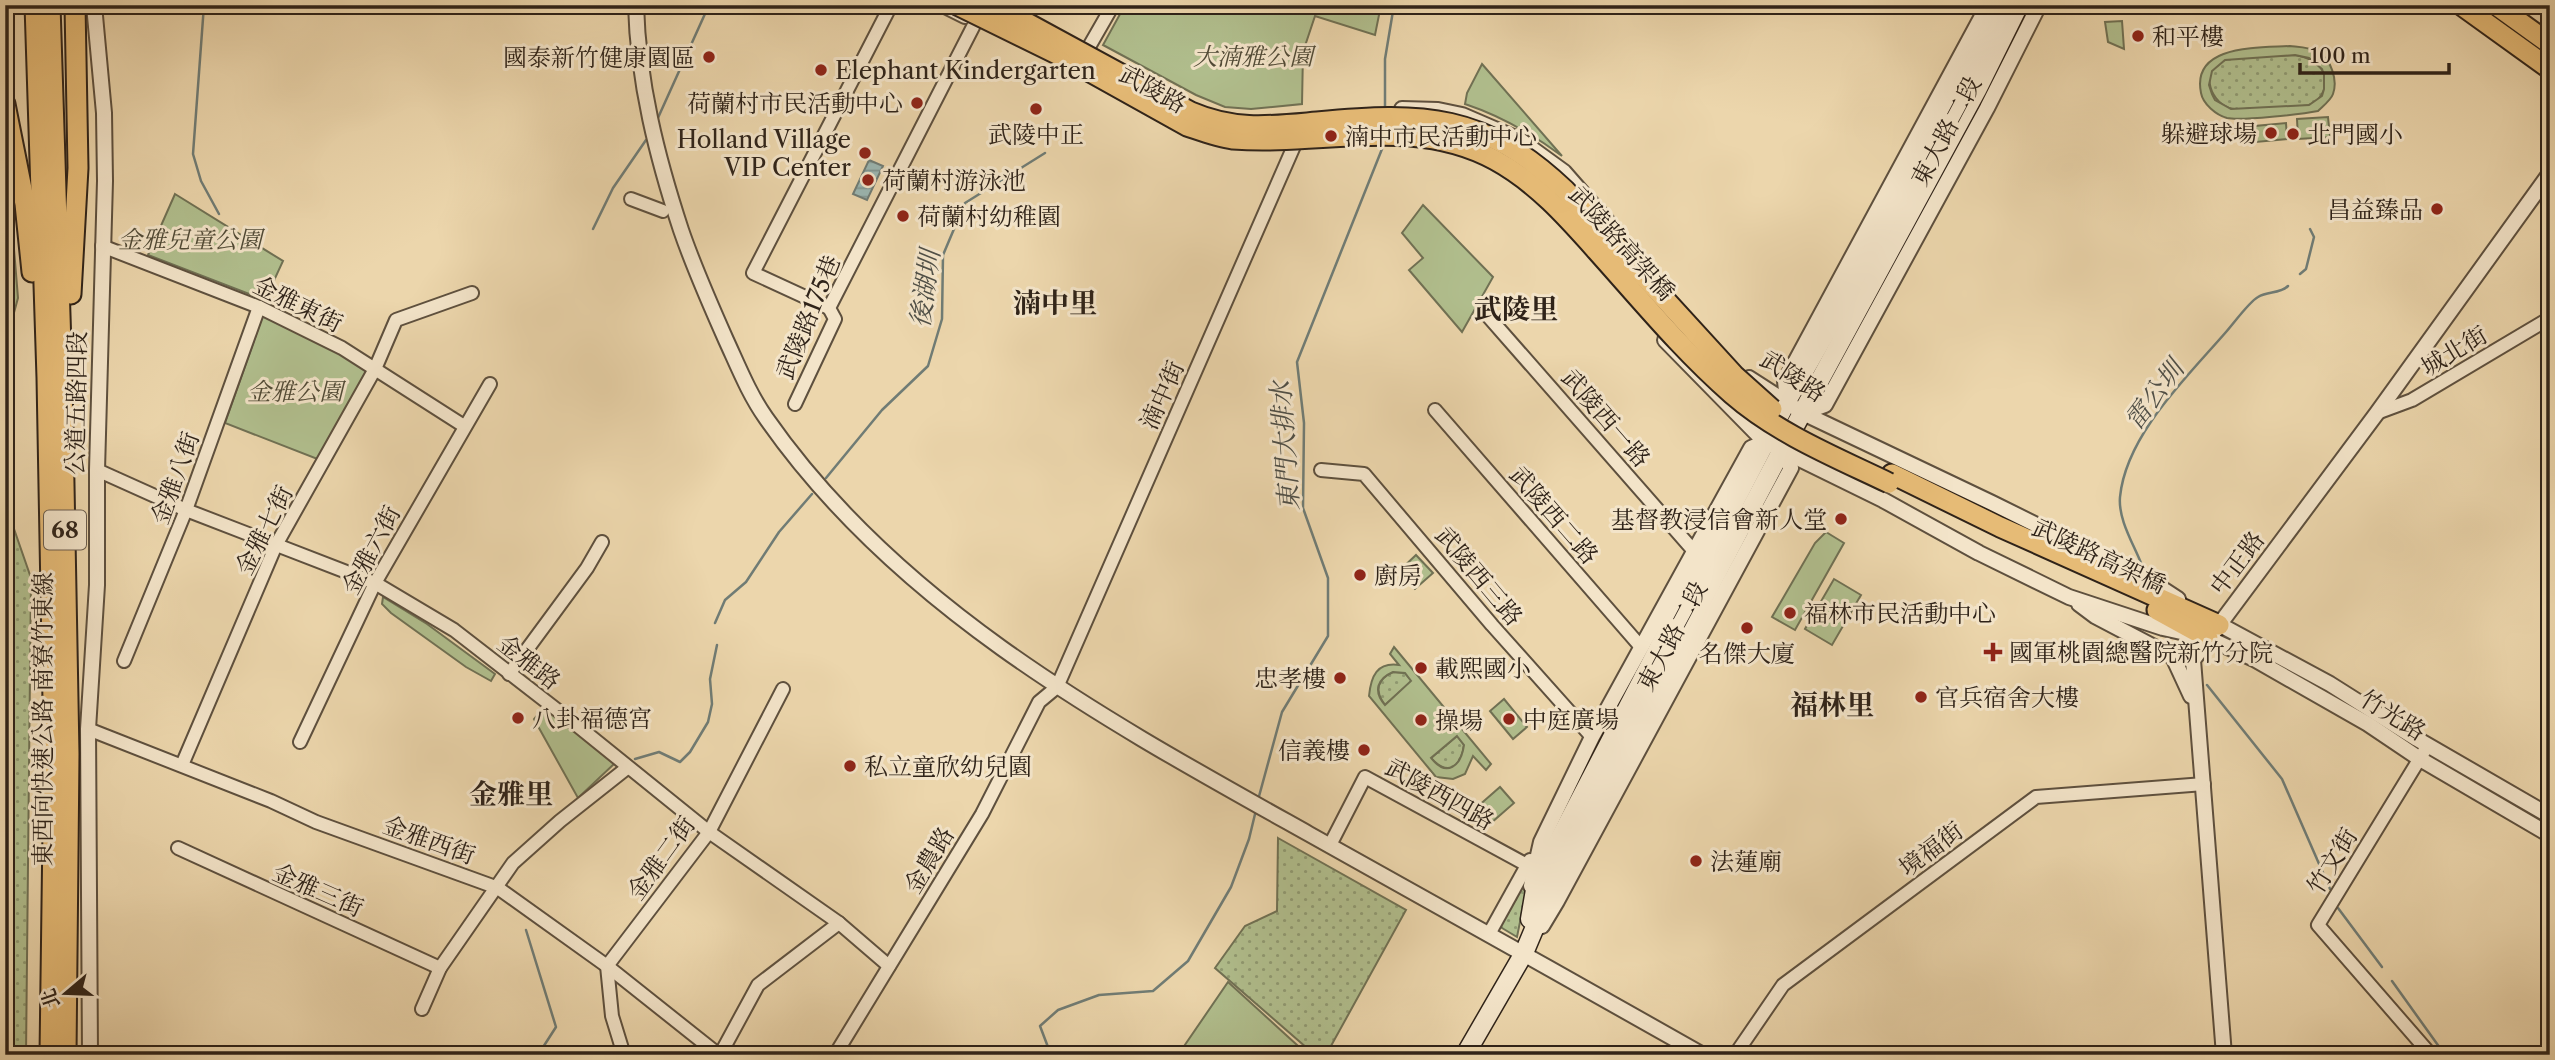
<svg xmlns="http://www.w3.org/2000/svg" width="2555" height="1060" viewBox="0 0 2555 1060" font-family="'Libre Caslon Text','Noto Serif TC',serif">
  <style>
    .grass { fill: url(#grass-dots); stroke: #707154; stroke-width: 2 }
    .park { fill: #b1bf8e; stroke: #707154; stroke-width: 2; fill-rule: evenodd }
    .water { fill: url(#water-rules); stroke: #707c75; stroke-width: 2 }
    .lines { fill: none; stroke-linecap: round; stroke-linejoin: round }
    .stream { stroke: #707c75; stroke-width: 2.5 }
    .minor-casing { stroke: #5e503e; stroke-width: 16 }
    .tertiary-casing { stroke: #5e503e; stroke-width: 18 }
    .secondary-casing { stroke: #2f2319; stroke-width: 21 }
    .primary-casing { stroke: #2f2319; stroke-width: 23 }
    .trunk-casing { stroke: #2f2319; stroke-width: 23 }
    .minor { stroke: #f3e4c9; stroke-width: 12 }
    .tertiary { stroke: #f3e4c9; stroke-width: 14 }
    .secondary { stroke: #f3e4c9; stroke-width: 18 }
    .primary { stroke: #e6bb76; stroke-width: 19 }
    .trunk { stroke: #e6bb76; stroke-width: 19 }
    .trunk-bridge-casing { stroke: #2f2319; stroke-width: 23; stroke-linecap: butt }
    .trunk-bridge { stroke: #e6bb76; stroke-width: 19 }
    .poi-dot { fill: #8f2418; stroke: #f3e4c9; stroke-width: 2.5 }
    .labels { text-anchor: middle; dominant-baseline: central; stroke-width: 6; stroke-linejoin: round; paint-order: stroke }
    .shield { fill: #f3e4c9; stroke: #6a5d4e; stroke-width: 2 }
    .shield-label { font-size: 23px; font-weight: bold; fill: #2f2319 }
    .poi-label { font-size: 24px; fill: #2f2319; stroke: #f3e4c9; text-anchor: start }
    .park-label { font-size: 24px; font-style: italic; fill: #504a36; stroke: #f3e4c9 }
    .street-label { font-size: 24px; fill: #2f2319; stroke: #f3e4c9 }
    .water-label { font-size: 26px; font-style: italic; fill: #4f4f47; stroke: #f3e4c9 }
    .quarter-label { font-size: 28px; font-weight: bold; fill: #2f2319; stroke: #f3e4c9 }
  </style>
  <defs>
    <pattern id="grass-dots" width="8" height="8" patternUnits="userSpaceOnUse" patternTransform="scale(1.75)"><rect width="8" height="8" fill="#b1bf8e"/><path d="M2 2h.1M6 6h.1" fill="none" stroke="#909b73" stroke-width="1.8" stroke-linecap="round"/></pattern>
    <pattern id="water-rules" width="6" height="5" patternUnits="userSpaceOnUse" patternTransform="scale(1.75)"><rect width="6" height="5" fill="#9bb7b3"/><path d="M0 2.5h6" fill="none" stroke="#7f9491"/></pattern>
  </defs>
  <rect width="100%" height="100%" fill="#ecd6ac"/>
  <filter id="stains"><feTurbulence type="fractalNoise" baseFrequency=".00286" numOctaves="4"/><feColorMatrix values="0 0 0 0 .2 0 0 0 0 .09 0 0 0 0 .02 0 0 0 .5 -.17"/></filter>
  <radialGradient id="worn" r=".72"><stop offset=".6" stop-color="#630" stop-opacity="0"/><stop offset="1" stop-color="#630" stop-opacity=".3"/></radialGradient>
  <g class="grass">
    <path d="M2295,55C2305,57 2316,60 2322,70C2331,82 2322,101 2309,105C2293,109 2272,107 2255,108C2247,108 2236,111 2229,108C2208,100 2200,67 2225,60C2240,55 2278,56 2295,55Z"/>
    <path d="M5,503L31,578L26,1055H5Z"/>
    <path d="M1393,672L1405,673L1412,681L1385,705C1374,691 1377,679 1393,672Z"/>
    <path d="M1457,736L1464,745C1461,767 1448,777 1431,758Z"/>
    <path d="M1278,838L1406,910L1326,1055H1315L1215,968L1245,926L1277,911Z"/>
    <path d="M1531,867L1517,937L1497,925Z"/>
  </g>
  <g class="park">
    <path d="M1125,5H1381L1375,35L1315,16L1303,52L1302,104L1251,109L1225,107L1196,95L1103,45Z"/>
    <path d="M2122,21L2124,49L2108,42L2105,22Z"/>
    <path d="M2290,46C2299,47 2310,47 2318,52C2331,59 2338,80 2333,94C2331,100 2323,106 2318,111C2303,114 2241,121 2227,118C2216,115 2203,104 2201,93C2191,44 2259,48 2290,46ZM2295,55L2309,58L2322,69L2324,75V89L2322,96L2309,105L2231,109L2215,100L2212,94L2209,85L2212,71L2225,60Z"/>
    <path d="M1482,64L1562,156C1531,133 1501,116 1465,104L1467,93Z"/>
    <path d="M2328,117L2330,137L2298,139L2297,119Z"/>
    <path d="M2286,123L2287,139L2256,142L2255,126Z"/>
    <path d="M5,139L18,298L5,346Z"/>
    <path d="M175,194L283,261L265,300L148,255Z"/>
    <path d="M1423,205L1493,277L1462,332L1409,270L1423,258L1402,233Z"/>
    <path d="M263,315L339,352L368,371L320,460L225,423Z"/>
    <path d="M1826,532L1844,543L1795,630L1772,617L1815,543Z"/>
    <path d="M1416,555L1433,573L1415,589L1398,572Z"/>
    <path d="M1834,579L1861,595L1832,645L1805,629Z"/>
    <path d="M383,597L427,624L495,674L491,681L466,667L391,613L382,604Z"/>
    <path d="M1394,647L1491,764L1486,770L1473,756L1465,774L1453,779L1436,777L1369,696C1371,676 1377,662 1399,665L1390,654ZM1393,672L1405,673L1411,681L1385,705C1373,691 1377,679 1393,672ZM1457,736L1464,745C1461,766 1447,778 1431,758Z"/>
    <path d="M1504,699L1527,727L1513,739L1490,711Z"/>
    <path d="M545,706L615,763L578,798L534,719Z"/>
    <path d="M1500,787L1514,803L1483,830L1469,814Z"/>
    <path d="M1228,982L1308,1055H1178Z"/>
  </g>
  <path class="water" d="M869,160L883,166L867,200L853,194Z"/>
  <g class="lines">
    <g class="stream">
      <path d="M204,5L193,154L201,181L219,214"/>
      <path d="M1385,110V59L1394,5"/>
      <path d="M657,120L709,5"/>
      <path d="M593,229L613,188L646,140"/>
      <path d="M2300,274L2306,269L2314,237L2310,229"/>
      <path d="M826,478L882,410L928,366L942,319L943,255L965,203L1045,153"/>
      <path d="M2141,563C2133,543 2118,519 2120,497C2126,435 2187,377 2226,332C2234,323 2249,302 2258,297C2268,291 2280,294 2288,286"/>
      <path d="M715,623L725,600L746,582L779,532L812,494"/>
      <path d="M2207,685L2282,779L2330,889"/>
      <path d="M635,759L659,752L680,762L690,752L708,722L712,704L710,679L717,645"/>
      <path d="M1258,800L1282,712L1328,636V578L1303,508L1304,423L1297,362L1384,144"/>
      <path d="M2338,908L2382,967"/>
      <path d="M526,930L556,1027L538,1055"/>
      <path d="M2392,981L2445,1055"/>
      <path d="M1051,1055L1040,1026L1058,1010L1099,995L1153,991L1188,961L1231,887L1249,839L1256,810"/>
      <path d="M1143,1055L1144,1053"/>
    </g>
    <g class="minor-casing">
      <g id="minor">
        <path d="M1082,59L1113,5"/>
        <path d="M631,199L663,211"/>
        <path d="M102,246L259,307L342,348L464,426"/>
        <path d="M829,308L753,273L891,5"/>
        <path d="M1487,315L1693,550"/>
        <path d="M795,404L835,319L829,308L976,21"/>
        <path d="M1435,410L1641,647"/>
        <path d="M2377,413L2412,400L2550,318"/>
        <path d="M97,470L186,510L375,583L454,630L579,727L709,832L839,923L889,966"/>
        <path d="M1321,470L1364,474L1492,625L1592,737"/>
        <path d="M124,661L186,510L259,307"/>
        <path d="M509,674L587,568L602,542"/>
        <path d="M88,729L271,801L316,822L498,888L607,966L719,1055"/>
        <path d="M300,742L375,583L490,384"/>
        <path d="M2428,745L2318,925L2431,1055"/>
        <path d="M182,765L276,545L375,369L396,320L472,293"/>
        <path d="M1330,845L1365,777L1527,865"/>
        <path d="M178,848L440,968"/>
        <path d="M1489,934L1530,860"/>
        <path d="M422,1009L440,968L513,863L560,821L627,768"/>
        <path d="M624,1055L612,1016L607,966L709,832L783,689"/>
        <path d="M720,1055L758,985L839,923"/>
        <path d="M835,1055L982,814L1039,702L1057,687L1294,146L1296,135"/>
        <path d="M1735,1055L1783,985L2036,797L2204,784"/>
      </g>
    </g>
    <g class="tertiary-casing">
      <g id="tertiary">
        <path d="M636,5C638,82 657,157 681,230C694,268 710,304 726,340C738,366 749,394 766,418C899,609 1109,722 1309,834C1440,907 1572,981 1703,1055"/>
        <path d="M943,5L965,16"/>
        <path d="M1402,109L1438,110L1462,115L1520,140L1564,172L1620,236"/>
        <path d="M1665,340L1765,442L1883,500L1979,553L2069,597L2163,628L2208,638L2254,659L2368,724L2420,759L2550,835"/>
        <path d="M1749,378L1803,413L1992,503L2152,582L2178,599"/>
        <path d="M1787,401L1785,381L1988,5"/>
        <path d="M1803,413L1825,405L1987,108L2039,5"/>
        <path d="M2079,604L2095,616L2173,657L2191,696"/>
        <path d="M2213,621L2330,684L2417,739L2550,816"/>
        <path d="M1531,886L1541,842L1592,737L1751,448L1765,442"/>
        <path d="M1542,926L1557,901L1791,468L1781,451"/>
        <path d="M90,1055L88,729L97,585V470L105,181L104,113L94,5"/>
        <path d="M2224,1055L2193,660L2377,413L2550,173"/>
      </g>
    </g>
    <g class="secondary-casing">
      <g id="secondary">
        <path d="M1530,919L1536,884L1787,401L1860,273L2005,5"/>
        <path d="M1465,1055L1524,953L1556,877L1776,461L1977,90L2019,5"/>
      </g>
    </g>
    <g class="primary-casing">
      <g id="primary">
        <path d="M2461,5L2550,69"/>
        <path d="M2496,5L2550,44"/>
      </g>
    </g>
    <g class="trunk-casing">
      <g id="trunk">
        <path d="M35,5L47,378L54,755L50,1055"/>
        <path d="M50,5L62,377L69,754L66,1055"/>
        <path d="M5,104L25,204L32,272"/>
        <path d="M71,294L78,168L75,5"/>
        <path d="M1892,474L2000,527L2219,625"/>
        <path d="M2157,610L2208,638"/>
      </g>
    </g>
    <use href="#minor" class="minor"/>
    <use href="#tertiary" class="tertiary"/>
    <use href="#secondary" class="secondary"/>
    <use href="#primary" class="primary"/>
    <use href="#trunk" class="trunk"/>
    <g class="trunk-bridge-casing">
      <g id="trunk-bridge">
        <path d="M957,5L1065,58L1187,126C1202,131 1218,137 1233,139C1322,146 1412,115 1495,160C1539,184 1571,222 1604,259C1645,305 1685,353 1732,394C1778,434 1835,457 1889,483"/>
        <path d="M994,5L1191,112C1235,131 1271,126 1317,122C1423,112 1484,113 1565,190L1734,375L1772,409"/>
      </g>
    </g>
    <use href="#trunk-bridge" class="trunk-bridge"/>
  </g>
  <g class="poi-dot">
    <circle cx="2138" cy="36" r="7"/>
    <circle cx="709" cy="57" r="7"/>
    <circle cx="821" cy="70" r="7"/>
    <circle cx="917" cy="103" r="7"/>
    <circle cx="1036" cy="109" r="7"/>
    <circle cx="2271" cy="133" r="7"/>
    <circle cx="2293" cy="134" r="7"/>
    <circle cx="1331" cy="136" r="7"/>
    <circle cx="865" cy="153" r="7"/>
    <circle cx="868" cy="180" r="7"/>
    <circle cx="2437" cy="209" r="7"/>
    <circle cx="903" cy="216" r="7"/>
    <circle cx="1841" cy="519" r="7"/>
    <circle cx="1360" cy="575" r="7"/>
    <circle cx="1790" cy="613" r="7"/>
    <circle cx="1747" cy="628" r="7"/>
    <path d="M1989.5 641.5h7v7h7v7h-7v7h-7v-7h-7v-7h7z"/>
    <circle cx="1421" cy="668" r="7"/>
    <circle cx="1340" cy="678" r="7"/>
    <circle cx="1921" cy="697" r="7"/>
    <circle cx="518" cy="718" r="7"/>
    <circle cx="1509" cy="719" r="7"/>
    <circle cx="1421" cy="720" r="7"/>
    <circle cx="1364" cy="750" r="7"/>
    <circle cx="850" cy="766" r="7"/>
    <circle cx="1696" cy="861" r="7"/>
  </g>
  <g class="labels">
    <rect class="shield" x="44" y="510.5" width="42" height="39" rx="5"/>
    <g class="shield-label">
      <text x="65" y="530">68</text>
    </g>
    <g class="poi-label">
      <text x="2152" y="36">和平樓</text>
      <text x="695" y="57" text-anchor="end">國泰新竹健康園區</text>
      <text x="835" y="70">Elephant Kindergarten</text>
      <text x="903" y="103" text-anchor="end">荷蘭村市民活動中心</text>
      <text x="2257" y="133" text-anchor="end">躲避球場</text>
      <text x="1036" y="134" text-anchor="middle">武陵中正</text>
      <text x="2307" y="134">北門國小</text>
      <text x="1345" y="136">湳中市民活動中心</text>
      <text x="851" y="139" text-anchor="end">Holland Village<tspan x="851" dy="28">VIP Center</tspan></text>
      <text x="882" y="180">荷蘭村游泳池</text>
      <text x="2423" y="209" text-anchor="end">昌益臻品</text>
      <text x="917" y="216">荷蘭村幼稚園</text>
      <text x="1827" y="519" text-anchor="end">基督教浸信會新人堂</text>
      <text x="1374" y="575">廚房</text>
      <text x="1804" y="613">福林市民活動中心</text>
      <text x="2009" y="652">國軍桃園總醫院新竹分院</text>
      <text x="1747" y="653" text-anchor="middle">名傑大廈</text>
      <text x="1435" y="668">載熙國小</text>
      <text x="1326" y="678" text-anchor="end">忠孝樓</text>
      <text x="1935" y="697">官兵宿舍大樓</text>
      <text x="532" y="718">八卦福德宮</text>
      <text x="1523" y="719">中庭廣場</text>
      <text x="1435" y="720">操場</text>
      <text x="1350" y="750" text-anchor="end">信義樓</text>
      <text x="864" y="766">私立童欣幼兒園</text>
      <text x="1710" y="861">法蓮廟</text>
    </g>
    <g class="park-label">
      <text x="1253" y="56">大湳雅公園</text>
      <text x="190" y="239">金雅兒童公園</text>
      <text x="295" y="391">金雅公園</text>
    </g>
    <g class="street-label">
      <text transform="translate(1153 89) rotate(29)">武陵路</text>
      <text transform="translate(1946 131) rotate(-62)">東大路二段</text>
      <text transform="translate(1622 243) rotate(48)">武陵路高架橋</text>
      <text transform="translate(298 304) rotate(26)">金雅東街</text>
      <text transform="translate(808 317) rotate(-68)">武陵路175巷</text>
      <text transform="translate(2454 351) rotate(-31)">城北街</text>
      <text transform="translate(1793 376) rotate(33)">武陵路</text>
      <text transform="translate(1162 395) rotate(-66)">湳中街</text>
      <text transform="translate(76 403) rotate(-89)">公道五路四段</text>
      <text transform="translate(1606 418) rotate(49)">武陵西一路</text>
      <text transform="translate(175 478) rotate(-70)">金雅八街</text>
      <text transform="translate(1554 515) rotate(49)">武陵西二路</text>
      <text transform="translate(264 530) rotate(-63)">金雅七街</text>
      <text transform="translate(371 550) rotate(-62)">金雅六街</text>
      <text transform="translate(2099 556) rotate(25)">武陵路高架橋</text>
      <text transform="translate(2237 563) rotate(-53)">中正路</text>
      <text transform="translate(1479 576) rotate(50)">武陵西三路</text>
      <text transform="translate(1672 636) rotate(-62)">東大路二段</text>
      <text transform="translate(529 662) rotate(38)">金雅路</text>
      <text transform="translate(2393 715) rotate(32)">竹光路</text>
      <text transform="translate(42 719) rotate(-90)">東西向快速公路 南寮竹東線</text>
      <text transform="translate(1440 794) rotate(29)">武陵西四路</text>
      <text transform="translate(429 840) rotate(20)">金雅西街</text>
      <text transform="translate(1931 849) rotate(-37)">境福街</text>
      <text transform="translate(661 858) rotate(-54)">金雅二街</text>
      <text transform="translate(929 860) rotate(-59)">金農路</text>
      <text transform="translate(2332 861) rotate(-58)">竹文街</text>
      <text transform="translate(318 890) rotate(24)">金雅三街</text>
    </g>
    <g class="water-label">
      <text transform="translate(925 289) rotate(-82)">後湖圳</text>
      <text transform="translate(2154 395) rotate(-53)">雷公圳</text>
      <text transform="translate(1285 446) rotate(-94)">東門大排水</text>
    </g>
    <g class="quarter-label">
      <text x="1055" y="303">湳中里</text>
      <text x="1516" y="309">武陵里</text>
      <text x="1832" y="705">福林里</text>
      <text x="511" y="794">金雅里</text>
    </g>
  </g>
  <rect width="2555" height="1060" fill="none" stroke="#ecd6ac" stroke-width="28"/>
  <rect x="7" y="7" width="2541" height="1046" fill="none" stroke="#2f2319" stroke-width="3.5"/>
  <rect x="14" y="14" width="2527" height="1032" fill="none" stroke="#2f2319" stroke-width="2"/>
  <g transform="translate(66 993) rotate(251)" stroke="#f3e4c9" stroke-width="5" paint-order="stroke">
  <path d="M0-5L12 26L0 18L-12 26Z" fill="#2f2319"/>
  <text y="-10" font-size="19" font-weight="bold" text-anchor="middle" fill="#2f2319">北</text>
  </g>
  <path d="M2300 63v10h149v-10" fill="none" stroke="#2f2319" stroke-width="3.5"/>
  <text x="2310" y="63" font-size="21" fill="#2f2319" stroke="#f3e4c9" stroke-width="5" paint-order="stroke">100 m</text>
  <rect width="100%" height="100%" filter="url(#stains)"/>
  <rect width="100%" height="100%" fill="url(#worn)"/>
</svg>
